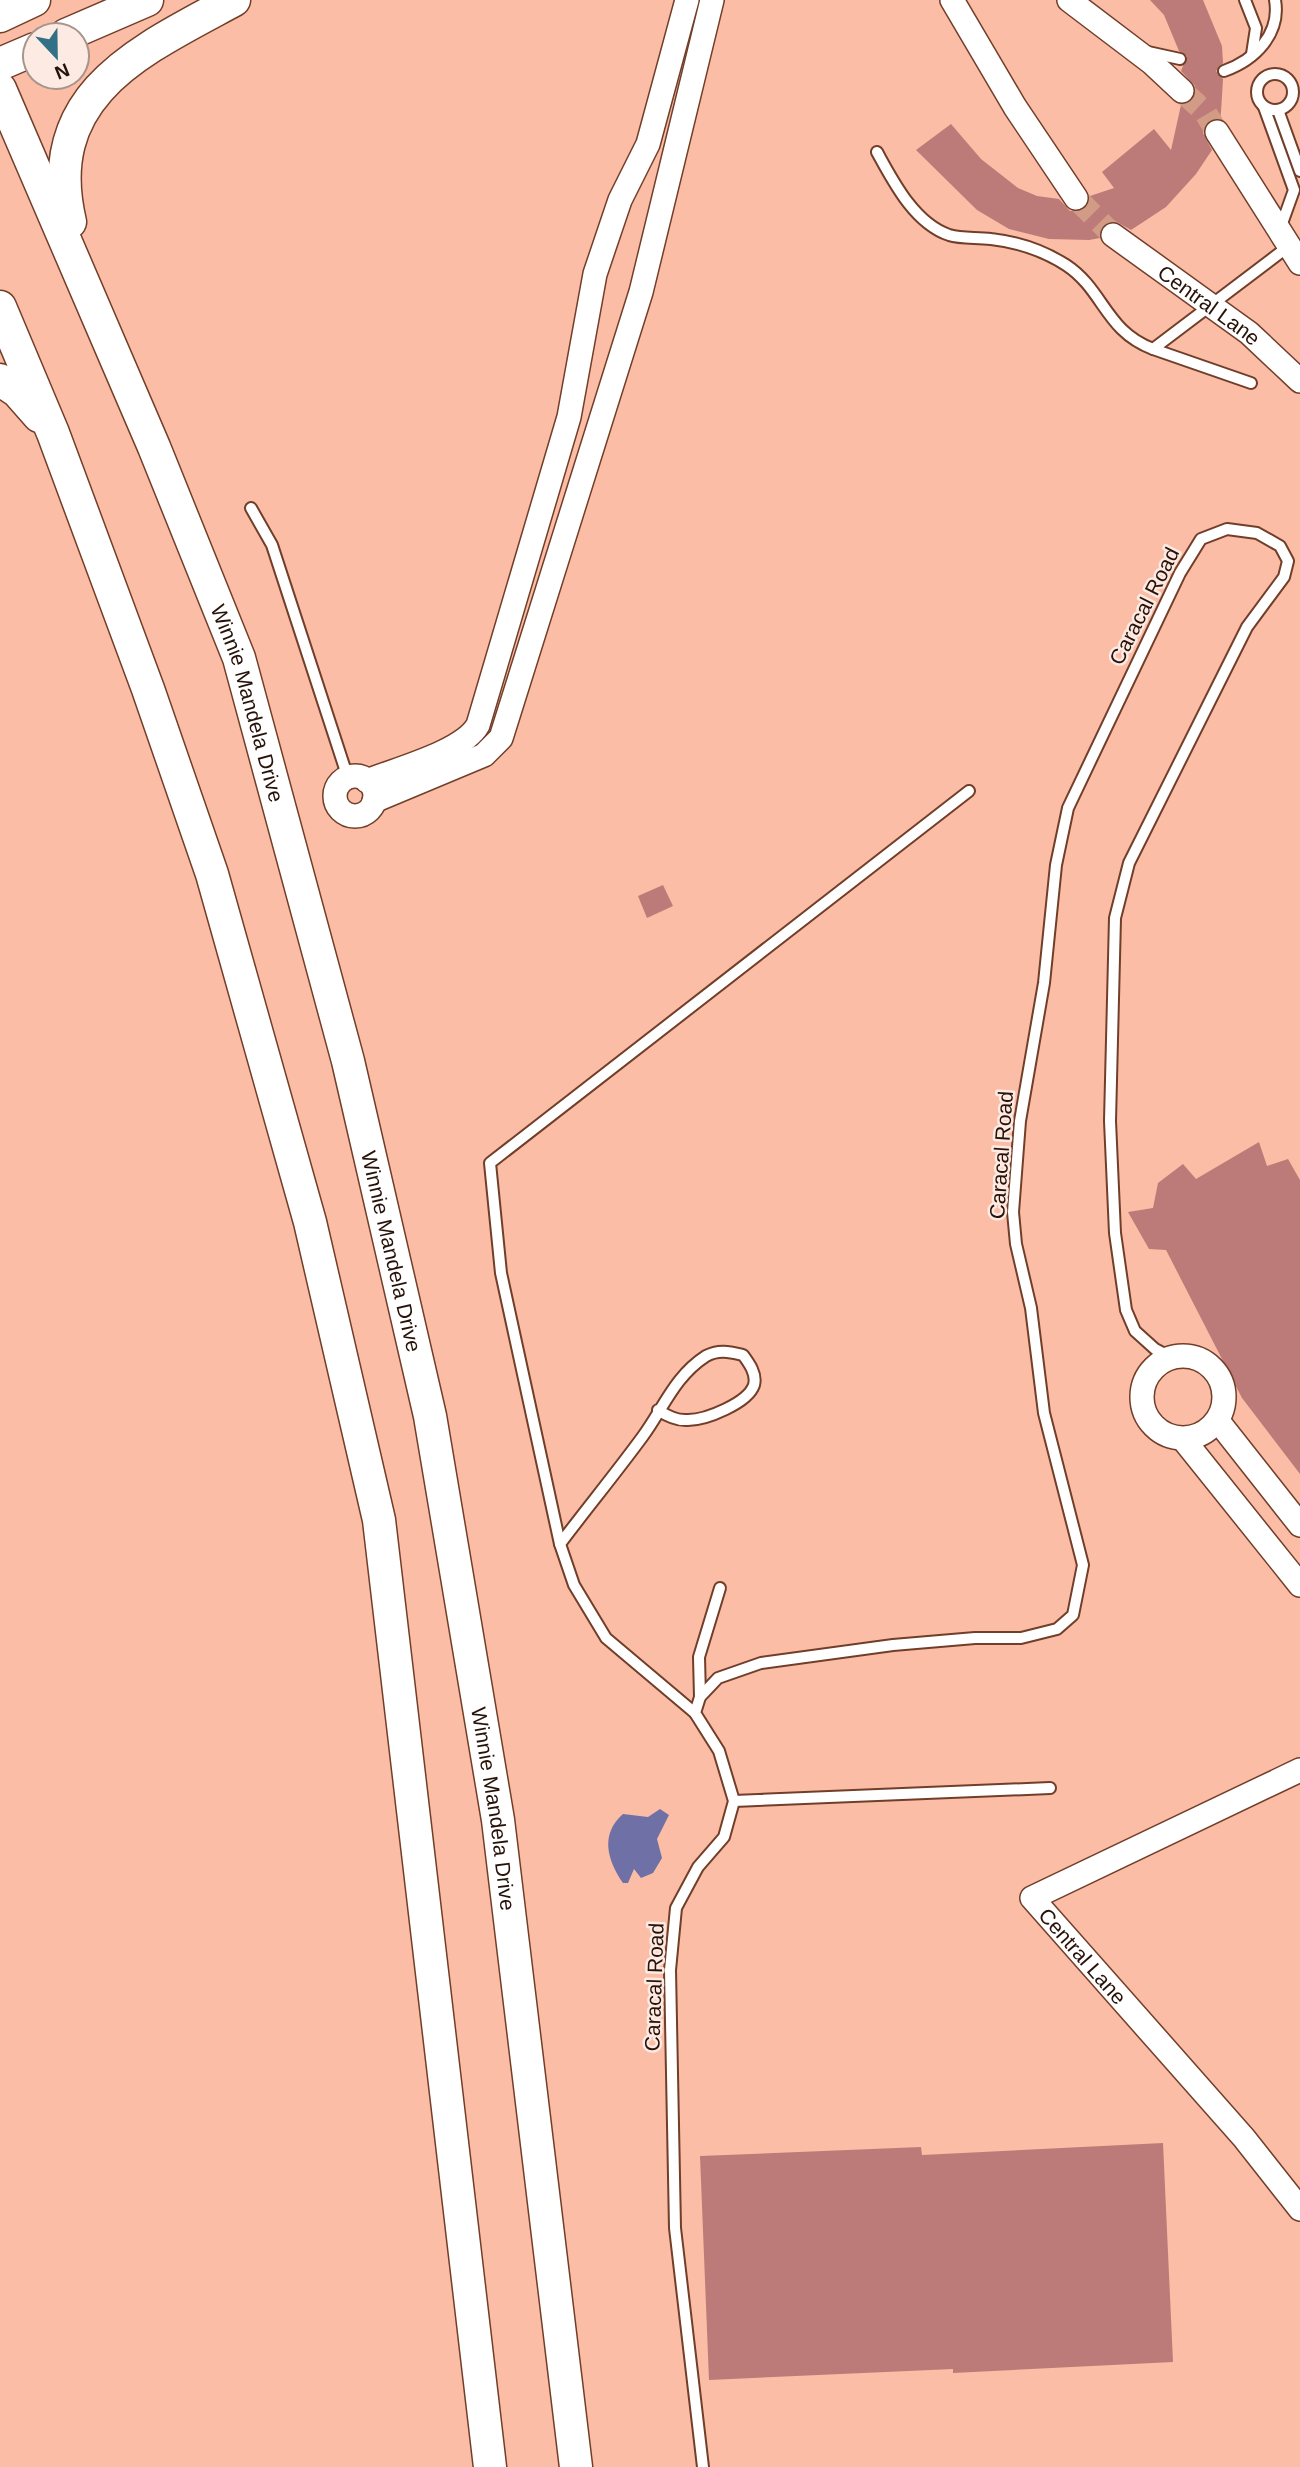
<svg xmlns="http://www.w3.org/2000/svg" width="1300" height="2467" viewBox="0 0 1300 2467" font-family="Helvetica,sans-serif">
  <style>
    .water { fill: #6f70a5 }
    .building { fill: #bc7b78 }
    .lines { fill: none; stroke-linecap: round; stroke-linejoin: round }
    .street-tunnel { stroke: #d19b86; stroke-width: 23; stroke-dasharray: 23 11; stroke-linecap: butt }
    .lane-casing { stroke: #713e29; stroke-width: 14 }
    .street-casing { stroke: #713e29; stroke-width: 26 }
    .secondary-casing { stroke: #713e29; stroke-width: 35 }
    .lane { stroke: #fff; stroke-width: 10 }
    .street { stroke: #fff; stroke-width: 23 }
    .secondary { stroke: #fff; stroke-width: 32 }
    .labels { text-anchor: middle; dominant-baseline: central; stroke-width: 5; stroke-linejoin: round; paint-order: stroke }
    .street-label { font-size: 21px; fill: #271209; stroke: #fdeae2 }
  </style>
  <rect width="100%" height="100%" fill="#fbbda5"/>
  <path class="water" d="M660,1809L669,1815L657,1839L662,1858L653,1873L641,1878L634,1869L628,1883H623C607,1860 600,1834 623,1814L648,1817Z"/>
  <g class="building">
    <path d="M1150,0H1203L1222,46L1223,63L1216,71L1223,79L1221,112L1220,119L1210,120L1204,126L1203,133L1212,150L1196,174L1166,207L1131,230L1115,221L1108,222L1101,227L1100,238L1089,240L1049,239L1009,229L977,210L916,150L951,124L981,159L1018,188L1037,196L1059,199L1070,211L1083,210L1090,196L1114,188L1102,172L1154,129L1171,150L1181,105L1192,101L1195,95V86L1181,71L1187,56L1179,51L1164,15Z"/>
    <path d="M663,885L673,906L647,918L638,896Z"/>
    <path d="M1259,1142L1267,1166L1288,1159L1300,1180V1474L1242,1398L1166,1250L1149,1249L1128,1212L1153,1208L1158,1183L1183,1164L1196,1179Z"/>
    <path d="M1163,2143L1173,2362L953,2373V2369L709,2380L700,2156L921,2147L922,2155Z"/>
  </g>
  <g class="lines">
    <g class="street-tunnel">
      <path d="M1182,91L1205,112L1217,132"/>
      <path d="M1076,198L1113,235"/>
    </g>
    <g class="lane-casing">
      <g id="lane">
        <path d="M1245,0L1256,28L1252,54"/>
        <path d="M1148,52L1180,59"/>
        <path d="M1224,71C1255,60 1281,34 1275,0"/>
        <circle cx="1275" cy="92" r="18"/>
        <path d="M1264,107L1294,190L1280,229"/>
        <path d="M1278,110L1300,171"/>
        <path d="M877,152C893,181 914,223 949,235C962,239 977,237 991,239C1018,242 1044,251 1066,265C1104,290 1105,331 1153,349L1289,246"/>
        <path d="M1153,349L1251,383"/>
        <path d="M251,508L272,545L348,778"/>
        <path d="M658,1410C667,1416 677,1421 688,1420C706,1420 748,1403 754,1385C757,1374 749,1363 743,1355C730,1352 719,1349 706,1356C675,1376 664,1407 643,1436C616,1473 587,1508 560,1544L574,1585L606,1638L695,1713"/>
        <path d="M560,1544L501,1273L490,1163L969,791"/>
        <path d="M700,1697L699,1657L720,1588"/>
        <path d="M734,1801L1050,1788"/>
        <path d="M703,2467L675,2228L670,1970L676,1908L698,1867L724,1837L734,1801L719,1751L695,1713L700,1697L718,1678L761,1663L893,1645L975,1638H1021L1057,1629L1073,1615L1083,1565L1044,1413L1031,1308L1016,1244L1013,1212L1020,1121L1044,983L1056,865L1068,808L1180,573L1201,539L1227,529L1257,533L1280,546L1288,561L1284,577L1247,627L1129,863L1115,918L1110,1121L1115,1233L1126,1310L1135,1331L1155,1349L1172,1358"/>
      </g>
    </g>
    <g class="street-casing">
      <g id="street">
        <path d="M952,0L1015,107L1076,198"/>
        <path d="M1069,0L1152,63L1182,91"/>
        <path d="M1217,132L1300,263"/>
        <path id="s1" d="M1113,235L1249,333L1300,381"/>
        <circle cx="355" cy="796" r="20"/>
        <path d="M367,781C396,769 463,752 478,725L569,417L595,274L620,200L648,144L687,0"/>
        <path d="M374,801L484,755L501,738L641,292L712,0"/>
        <circle cx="1183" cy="1397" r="41"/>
        <path d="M1218,1421L1300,1525"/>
        <path d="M1183,1439L1300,1585"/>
        <path id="s2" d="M1300,1770L1032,1898L1244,2138L1300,2209"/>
      </g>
    </g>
    <g class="secondary-casing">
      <g id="secondary">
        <path d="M0,16L34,0"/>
        <path d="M66,35L147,0"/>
        <path d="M0,64L35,49"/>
        <path id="s3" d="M0,89L154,447L239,658L348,1061L430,1416L498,1820L576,2467"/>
        <path d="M70,222C40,94 140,51 234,0"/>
        <path d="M0,307L53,433L148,689L212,874L310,1222L379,1520L490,2467"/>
        <path d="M0,380L17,391L39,416"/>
      </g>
    </g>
    <use href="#lane" class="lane"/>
    <use href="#street" class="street"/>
    <use href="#secondary" class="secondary"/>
  </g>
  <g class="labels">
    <g class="street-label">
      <text stroke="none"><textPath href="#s1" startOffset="119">Central Lane</textPath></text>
      <text transform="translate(1144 606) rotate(-63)">Caracal Road</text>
      <text stroke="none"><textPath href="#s3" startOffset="663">Winnie Mandela Drive</textPath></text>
      <text transform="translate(1001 1155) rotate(-86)">Caracal Road</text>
      <text stroke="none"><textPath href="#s3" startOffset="1230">Winnie Mandela Drive</textPath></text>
      <text stroke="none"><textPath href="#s3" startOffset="1797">Winnie Mandela Drive</textPath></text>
      <text stroke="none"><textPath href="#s2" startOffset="374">Central Lane</textPath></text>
      <text transform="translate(654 1987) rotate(-88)">Caracal Road</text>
    </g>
  </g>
  <g transform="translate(56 56) rotate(158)"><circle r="33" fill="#fdeae2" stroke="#a7948b" stroke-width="2"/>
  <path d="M0-5L12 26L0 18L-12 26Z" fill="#317085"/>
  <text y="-10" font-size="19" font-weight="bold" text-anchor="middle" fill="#271209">N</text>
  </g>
</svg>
